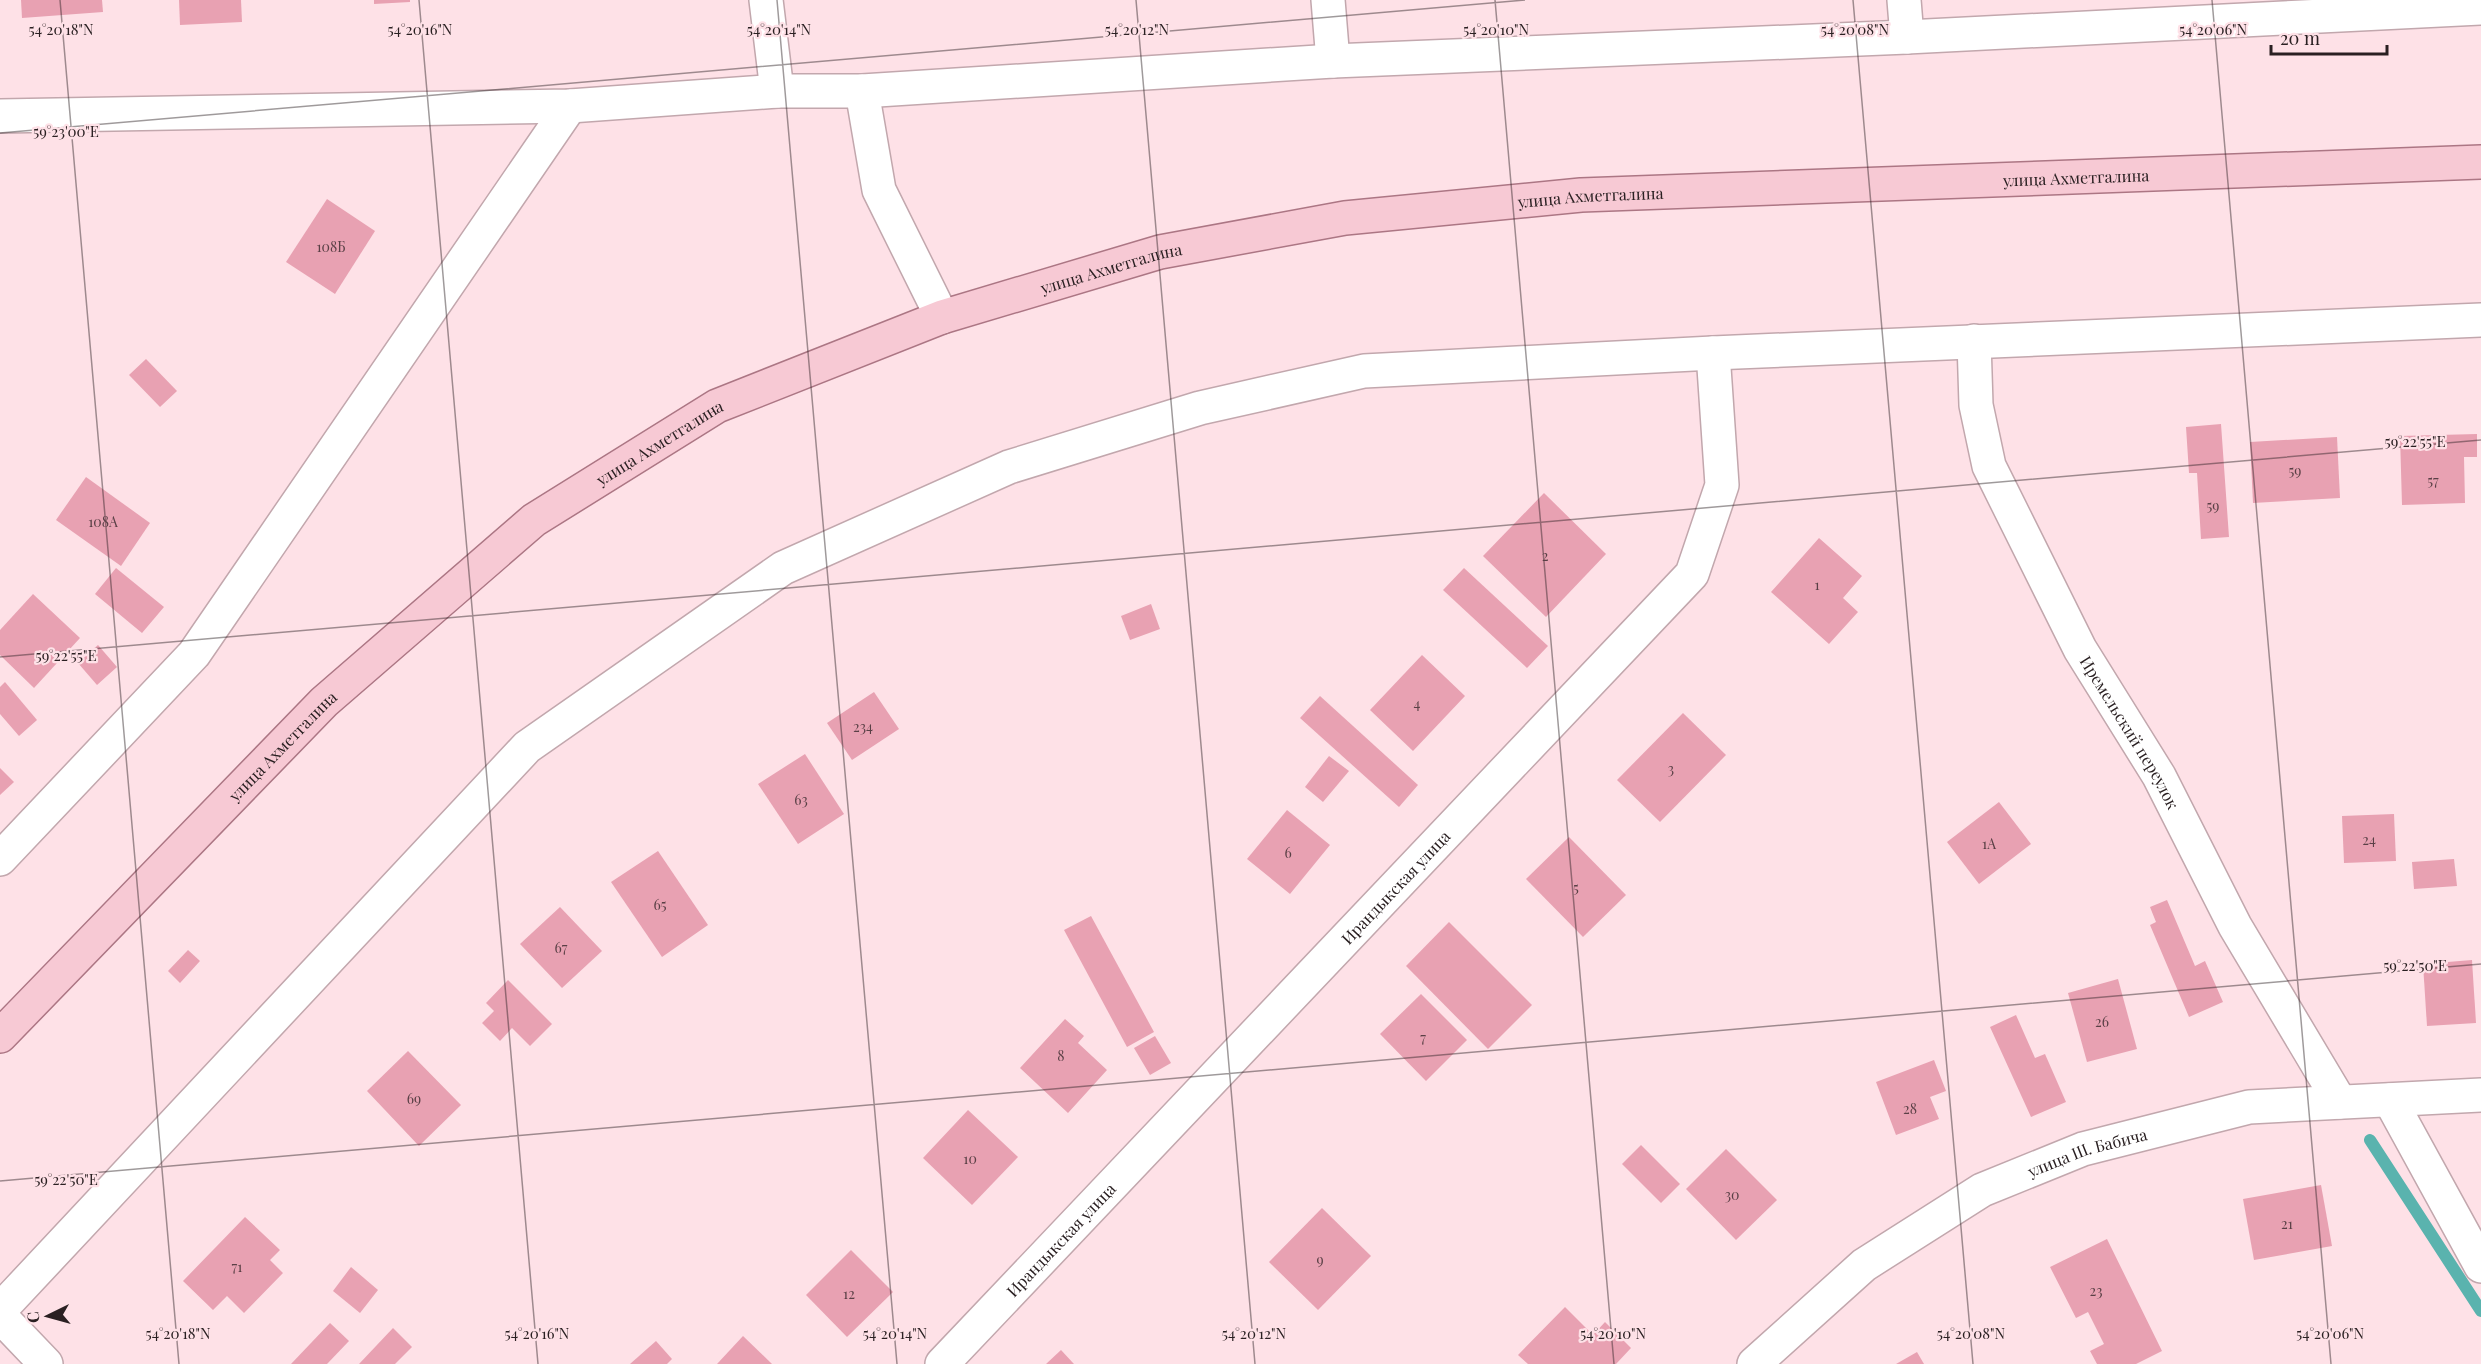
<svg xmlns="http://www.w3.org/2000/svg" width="2481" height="1364" viewBox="0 0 2481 1364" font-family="'Playfair Display',serif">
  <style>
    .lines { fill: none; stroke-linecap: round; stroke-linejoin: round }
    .stream { stroke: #5ab3ae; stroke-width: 12 }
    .building { fill: #e8a1b2 }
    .minor-casing { stroke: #c2a7ad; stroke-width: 36 }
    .major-casing { stroke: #ac7684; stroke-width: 36 }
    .minor { stroke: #fff; stroke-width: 33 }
    .major { stroke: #f7c9d4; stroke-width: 33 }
    .ticks { fill: none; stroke: #2a2022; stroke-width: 1.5; stroke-opacity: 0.45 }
    .labels { text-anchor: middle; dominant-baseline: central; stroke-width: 4.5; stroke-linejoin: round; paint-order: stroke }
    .number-label { font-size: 14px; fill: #5a4046 }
    .street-label { font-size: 16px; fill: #2a2022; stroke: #fee1e7 }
    .ticks-label { font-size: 15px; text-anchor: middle; fill: #2a2022; stroke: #fee1e7; stroke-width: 4.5; stroke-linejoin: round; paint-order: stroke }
  </style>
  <rect width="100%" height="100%" fill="#fee1e7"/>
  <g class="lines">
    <path class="stream" d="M2370,1140L2481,1311"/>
  </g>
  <g class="building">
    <path d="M21,0H102L103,12L22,18Z"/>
    <path d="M179,0H241L242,22L180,25Z"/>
    <path d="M374,0H410V2L374,4Z"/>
    <path d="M327,199L375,231L335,294L286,262Z"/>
    <path d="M146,359L177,391L160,407L129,375Z"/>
    <path d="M2221,424L2229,537L2201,539L2197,473H2189L2186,427Z"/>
    <path d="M2477,434V457H2464L2465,503L2402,505L2400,436Z"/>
    <path d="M2337,437L2340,498L2253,503L2250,442Z"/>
    <path d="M86,477L150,523L121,566L56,520Z"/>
    <path d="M1544,493L1606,554L1546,617L1483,556Z"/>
    <path d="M1819,538L1862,576L1843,598L1858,612L1829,644L1771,592Z"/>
    <path d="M116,568L164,607L142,633L95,594Z"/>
    <path d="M1464,568L1548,646L1527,668L1443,590Z"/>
    <path d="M33,594L80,638L34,688L0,655V630Z"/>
    <path d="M1151,604L1160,629L1130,640L1121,616Z"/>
    <path d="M98,645L117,667L97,685L78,663Z"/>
    <path d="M1422,655L1465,696L1413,751L1370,710Z"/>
    <path d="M5,682L37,720L19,736L0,714V687Z"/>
    <path d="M874,692L899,729L852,760L827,723Z"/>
    <path d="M1320,696L1418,785L1399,807L1300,718Z"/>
    <path d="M1683,713L1726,755L1660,822L1617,780Z"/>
    <path d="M805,754L844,814L798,844L758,784Z"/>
    <path d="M1329,756L1349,771L1323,802L1305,787Z"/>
    <path d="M0,768L14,782L0,795Z"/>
    <path d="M1999,802L2031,844L1979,884L1947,842Z"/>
    <path d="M1287,810L1330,845L1290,894L1247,859Z"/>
    <path d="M2394,814L2396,861L2344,863L2342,816Z"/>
    <path d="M1569,837L1626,895L1583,937L1526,879Z"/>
    <path d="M658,851L708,925L662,957L611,882Z"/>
    <path d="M2454,859L2457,886L2414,889L2412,862Z"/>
    <path d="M2167,900L2195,966L2205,961L2223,1002L2189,1017L2150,925L2156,922L2150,907Z"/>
    <path d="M560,907L602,951L562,988L520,944Z"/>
    <path d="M1091,916L1154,1032L1127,1047L1064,930Z"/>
    <path d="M1449,922L1532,1005L1488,1049L1406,966Z"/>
    <path d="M188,950L200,961L180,983L168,971Z"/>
    <path d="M2472,960L2476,1023L2427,1026L2423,964Z"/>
    <path d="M2118,979L2137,1049L2087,1062L2068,993Z"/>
    <path d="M508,980L552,1024L530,1046L512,1028L500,1041L482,1023L494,1011L486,1003Z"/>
    <path d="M1421,994L1467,1040L1426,1081L1380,1034Z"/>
    <path d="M2016,1015L2035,1058L2045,1054L2066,1102L2031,1117L1990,1027Z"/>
    <path d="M1065,1019L1084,1036L1078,1043L1107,1070L1068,1113L1020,1068Z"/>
    <path d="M1155,1036L1171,1063L1150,1075L1134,1048Z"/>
    <path d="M408,1051L461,1105L419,1146L367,1091Z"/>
    <path d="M1934,1060L1946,1091L1930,1097L1939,1119L1896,1135L1876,1082Z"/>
    <path d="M968,1110L1018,1157L972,1205L923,1158Z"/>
    <path d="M1641,1145L1680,1184L1661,1203L1622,1164Z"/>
    <path d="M1726,1149L1777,1200L1736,1240L1686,1189Z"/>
    <path d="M2321,1185L2332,1246L2254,1260L2243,1199Z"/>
    <path d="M1322,1208L1371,1256L1318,1310L1269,1262Z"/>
    <path d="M245,1217L280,1250L270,1260L283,1273L244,1313L227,1296L213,1310L183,1281Z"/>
    <path d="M2107,1239L2162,1351L2136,1364H2097L2090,1351L2104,1344L2088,1312L2076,1318L2050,1267Z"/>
    <path d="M851,1250L893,1292L847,1337L806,1295Z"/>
    <path d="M351,1267L378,1290L360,1313L333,1291Z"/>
    <path d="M1565,1307L1593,1335L1605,1322L1631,1348L1616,1364H1528L1518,1355Z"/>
    <path d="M330,1323L349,1341L327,1364H291Z"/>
    <path d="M393,1328L412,1347L395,1364H359Z"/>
    <path d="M743,1336L772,1364H717Z"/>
    <path d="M656,1341L672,1359L667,1364H630Z"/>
    <path d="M1061,1350L1074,1364H1046Z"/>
    <path d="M1917,1352L1924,1364H1896Z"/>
  </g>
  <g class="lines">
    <g class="minor-casing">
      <g id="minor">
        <path d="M766,0L777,91"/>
        <path d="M1328,0L1333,61"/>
        <path d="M1904,0L1907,37"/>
        <path d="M862,91L879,190L942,317"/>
        <path d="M0,116L570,106L777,91H862L1333,61L1907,37L2481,8"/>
        <path id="s1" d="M1974,341L1976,405L1989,466L2080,649L2159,776L2235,926L2340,1102"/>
        <path d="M0,859L194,654L570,106"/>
        <path d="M2390,1100L2481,1266"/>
        <path d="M0,1310L527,747L783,568L1009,467L1200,408L1364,371L1713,353L2481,320"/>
        <path d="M0,1316L46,1364"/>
        <path id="s2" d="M942,1364L1692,574L1722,485L1713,353"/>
        <path id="s3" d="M1754,1364L1864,1265L1982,1190L2083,1149L2249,1107L2481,1095"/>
      </g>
    </g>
    <g class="major-casing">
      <g id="major">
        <path id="s4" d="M0,1036L324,702L534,520L717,406L942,317L1160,252L1345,218L1581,195L2481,162"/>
      </g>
    </g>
    <use href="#minor" class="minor"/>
    <use href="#major" class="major"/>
  </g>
  <path class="ticks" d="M60,0L179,1364M419,0L538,1364M777,0L897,1364M1136,0L1255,1364M1495,0L1614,1364M1853,0L1973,1364M2212,0L2331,1364M0,133L1525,0M0,657L2481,440M0,1181L2481,964"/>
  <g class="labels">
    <g class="number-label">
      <text x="331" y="246">108Б</text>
      <text x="2295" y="470">59</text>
      <text x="2433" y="480">57</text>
      <text x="2213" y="505">59</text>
      <text x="103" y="521">108А</text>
      <text x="1545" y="555">2</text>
      <text x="1817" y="584">1</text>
      <text x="1417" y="703">4</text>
      <text x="863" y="726">234</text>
      <text x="1671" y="768">3</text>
      <text x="801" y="799">63</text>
      <text x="2369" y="839">24</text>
      <text x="1989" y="843">1А</text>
      <text x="1288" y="852">6</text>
      <text x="1576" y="887">5</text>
      <text x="660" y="904">65</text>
      <text x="561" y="947">67</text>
      <text x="2102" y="1021">26</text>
      <text x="1423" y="1037">7</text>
      <text x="1061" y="1055">8</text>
      <text x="414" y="1098">69</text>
      <text x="1910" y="1108">28</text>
      <text x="970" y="1158">10</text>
      <text x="1732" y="1194">30</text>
      <text x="2287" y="1223">21</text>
      <text x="1320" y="1259">9</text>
      <text x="237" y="1266">71</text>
      <text x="2096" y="1290">23</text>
      <text x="849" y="1293">12</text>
    </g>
    <g class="street-label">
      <text stroke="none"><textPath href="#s4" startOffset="2349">улица Ахметгалина</textPath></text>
      <text stroke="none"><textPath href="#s4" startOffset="1863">улица Ахметгалина</textPath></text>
      <text stroke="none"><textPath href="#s4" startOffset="1377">улица Ахметгалина</textPath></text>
      <text stroke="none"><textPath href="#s4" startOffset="891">улица Ахметгалина</textPath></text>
      <text stroke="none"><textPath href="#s1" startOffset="428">Иремельский переулок</textPath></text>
      <text stroke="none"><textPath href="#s4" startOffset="405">улица Ахметгалина</textPath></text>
      <text stroke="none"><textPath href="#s2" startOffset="658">Ирандыкская улица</textPath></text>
      <text stroke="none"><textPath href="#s3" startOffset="400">улица Ш. Бабича</textPath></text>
      <text stroke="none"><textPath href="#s2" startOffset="172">Ирандыкская улица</textPath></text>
    </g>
  </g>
  <g class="ticks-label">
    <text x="61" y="35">54°20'18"N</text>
    <text x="420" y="35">54°20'16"N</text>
    <text x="779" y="35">54°20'14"N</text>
    <text x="1137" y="35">54°20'12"N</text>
    <text x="1496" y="35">54°20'10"N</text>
    <text x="1855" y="35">54°20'08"N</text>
    <text x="2213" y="35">54°20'06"N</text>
    <text x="66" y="137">59°23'00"E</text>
    <text x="2415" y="447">59°22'55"E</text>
    <text x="66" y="661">59°22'55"E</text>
    <text x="2415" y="971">59°22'50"E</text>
    <text x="66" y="1185">59°22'50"E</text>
    <text x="178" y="1339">54°20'18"N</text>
    <text x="537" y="1339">54°20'16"N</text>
    <text x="895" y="1339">54°20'14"N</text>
    <text x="1254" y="1339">54°20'12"N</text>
    <text x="1613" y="1339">54°20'10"N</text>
    <text x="1971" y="1339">54°20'08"N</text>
    <text x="2330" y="1339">54°20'06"N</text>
  </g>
  <g transform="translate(48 1316) rotate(265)" stroke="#fee1e7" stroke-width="4.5" paint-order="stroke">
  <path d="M0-4.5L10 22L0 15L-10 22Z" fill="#2a2022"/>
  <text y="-9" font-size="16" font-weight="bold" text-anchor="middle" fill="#2a2022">С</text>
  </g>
  <path d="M2271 45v9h116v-9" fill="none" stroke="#2a2022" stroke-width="3"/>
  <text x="2280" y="45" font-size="18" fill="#2a2022" stroke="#fee1e7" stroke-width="4.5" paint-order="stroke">20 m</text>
</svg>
